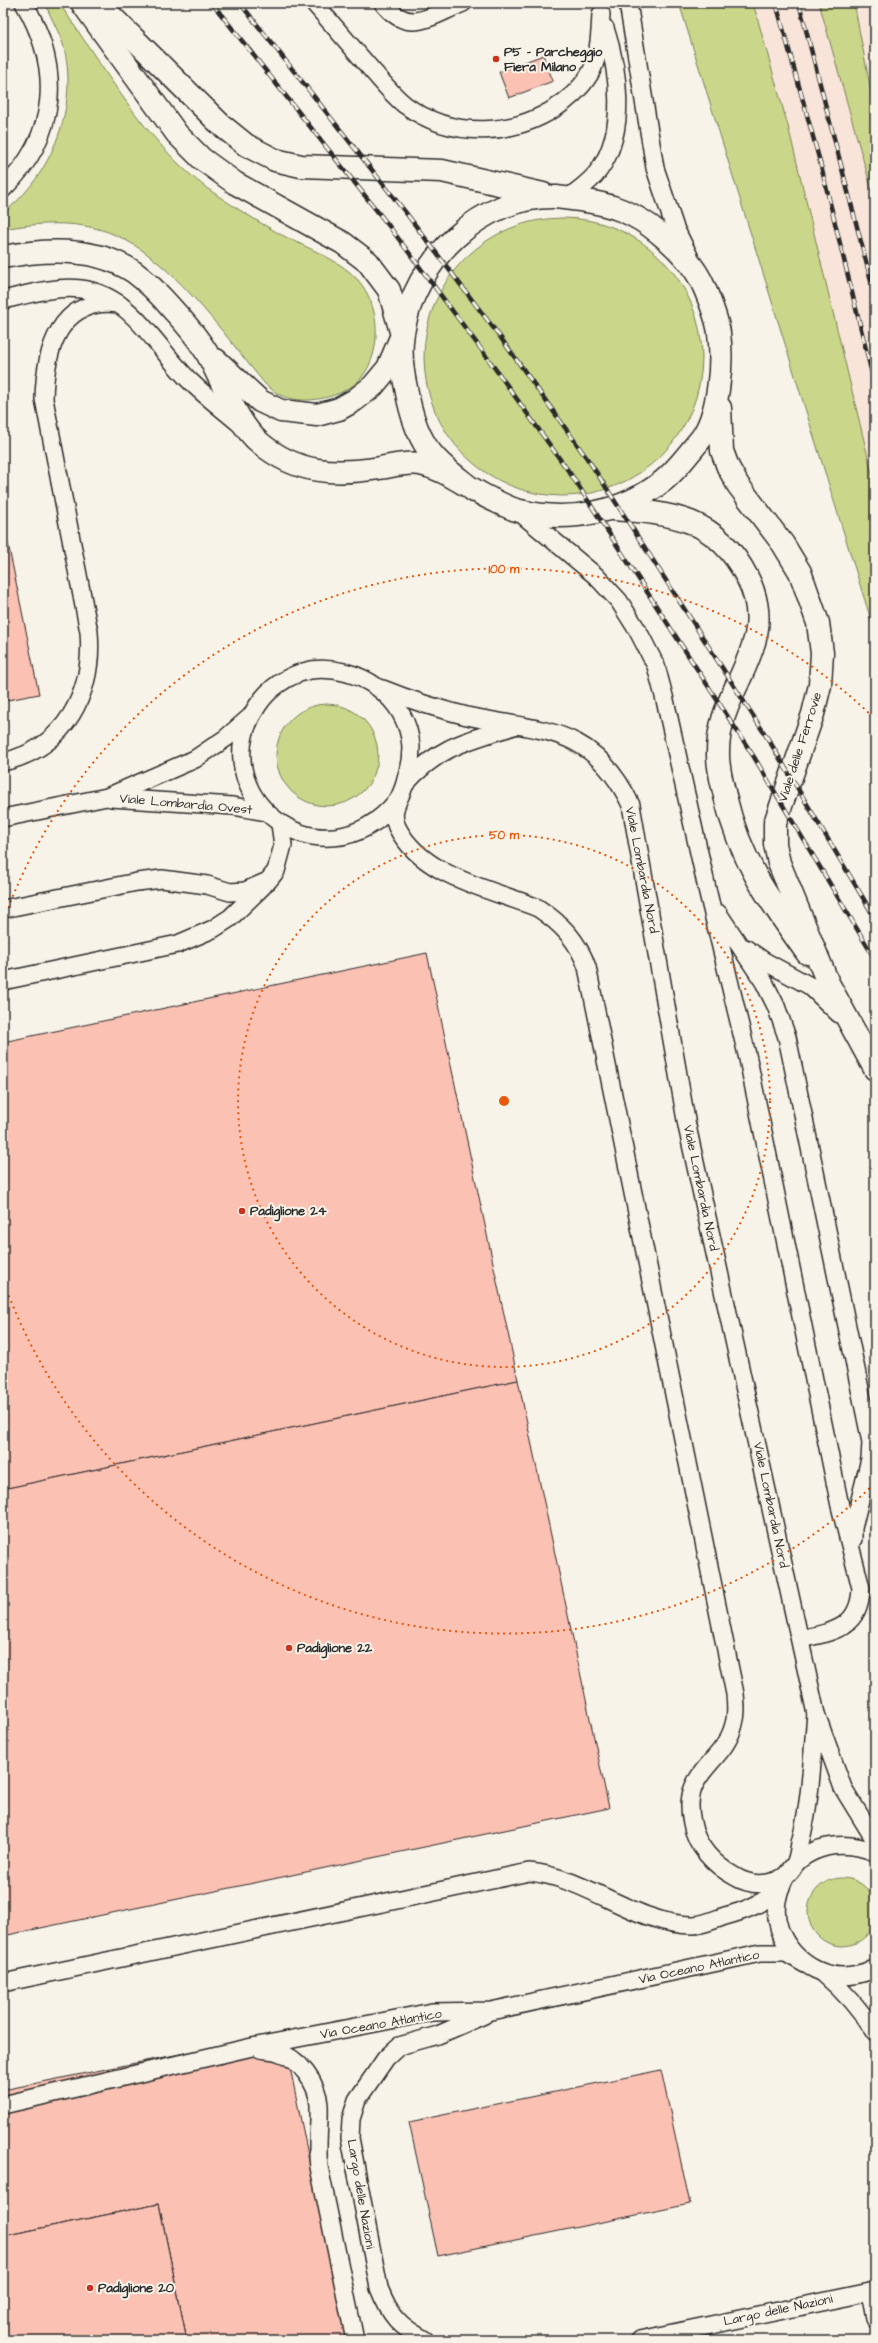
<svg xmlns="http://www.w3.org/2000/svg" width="878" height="2343" viewBox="0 0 878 2343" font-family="'Architects Daughter',sans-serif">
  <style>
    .built { fill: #f8e4d8 }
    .green { fill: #cad68a; stroke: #7a805a }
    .building { fill: #fbc1b3; stroke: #2b2b2b }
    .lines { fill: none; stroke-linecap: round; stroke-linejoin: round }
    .service-casing { stroke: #2b2b2b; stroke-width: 20 }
    .tertiary-casing { stroke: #2b2b2b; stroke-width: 25 }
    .path { stroke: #2b2b2b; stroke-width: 2.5; stroke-dasharray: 1 3; stroke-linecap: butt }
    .service { stroke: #f7f3e8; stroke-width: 17 }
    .tertiary { stroke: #f7f3e8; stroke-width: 22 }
    .rail-casing { stroke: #2b2b2b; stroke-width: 4.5 }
    .rail { stroke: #f7f3e8; stroke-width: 3; stroke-dasharray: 9; stroke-linecap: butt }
    .ring { fill: none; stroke: #e8590c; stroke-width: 2; stroke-dasharray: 2 4 }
    .poi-dot { fill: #c8321e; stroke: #f7f3e8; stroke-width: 1.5 }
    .labels { text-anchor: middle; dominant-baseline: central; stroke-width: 4; stroke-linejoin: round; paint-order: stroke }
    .poi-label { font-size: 13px; font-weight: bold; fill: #2b2b2b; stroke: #f7f3e8; text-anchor: start }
    .street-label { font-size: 13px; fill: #2b2b2b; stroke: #f7f3e8 }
    .centre { fill: #e8590c; stroke: #f7f3e8; stroke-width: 2 }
    .ring-label { font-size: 12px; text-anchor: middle; font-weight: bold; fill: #e8590c; stroke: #f7f3e8; stroke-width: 4; stroke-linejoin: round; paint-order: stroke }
  </style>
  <rect width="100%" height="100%" fill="#f7f3e8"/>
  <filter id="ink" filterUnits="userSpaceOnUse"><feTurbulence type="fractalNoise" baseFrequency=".025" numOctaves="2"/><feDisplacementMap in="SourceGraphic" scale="8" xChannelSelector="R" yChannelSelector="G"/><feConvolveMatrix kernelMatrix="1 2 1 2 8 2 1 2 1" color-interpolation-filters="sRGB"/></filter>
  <g filter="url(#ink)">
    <g class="built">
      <path d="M753,3H819L875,202V486L788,126Z"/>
      <path d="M854,3H875V112Z"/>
    </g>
    <g class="green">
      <path d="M55,3H59C103,66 146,143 208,189C231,205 255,220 280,234C306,248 338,258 358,280C380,305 383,350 362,377C345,398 302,407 278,394C273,391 269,387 265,384C224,335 169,254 108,232C74,220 37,223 3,229V213C52,176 80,104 63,44C59,32 52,20 47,8Z"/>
      <path d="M679,3H753L788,126L875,486V633Z"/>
      <path d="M819,3H854L875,112V202Z"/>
      <circle cx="563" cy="357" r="139"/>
      <circle cx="327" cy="755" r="51"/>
      <circle cx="842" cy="1912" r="34"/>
    </g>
    <g class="building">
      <path d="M543,55L553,81L509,98L499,72Z"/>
      <path d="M3,519L39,694L3,701Z"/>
      <path d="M427,953L518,1380L3,1489V1042Z"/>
      <path d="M518,1380L609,1808L3,1936V1489Z"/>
      <path d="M283,2033L346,2340H187L159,2204L3,2236V2090Z"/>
      <path d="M661,2070L690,2204L438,2256L409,2122Z"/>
      <path d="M159,2204L187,2340H3V2236Z"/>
      <path d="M159,2204L187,2340H3V2236Z"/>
    </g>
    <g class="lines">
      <g class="service-casing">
        <g id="service">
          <path d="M314,3C333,25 351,46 370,68C381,80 392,95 405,105C453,140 517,137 564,102C576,93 589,79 594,65C600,49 600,31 601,14"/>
          <path d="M383,3C409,36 430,16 463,3"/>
          <path d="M628,3L655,168L675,228L689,256"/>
          <path d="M3,189C59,135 62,68 24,3"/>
          <path d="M567,199C578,190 591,182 599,170C627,131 619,71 605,28"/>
          <path d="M3,300C29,294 54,286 81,289C132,295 157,349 190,381C205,396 223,409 239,423"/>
          <path d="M518,511L596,576L619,601L638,631L656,666L665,700L708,893L748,1059L840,1506L861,1588C860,1628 833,1632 800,1639"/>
          <path d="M383,689C410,700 438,709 467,716C542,732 593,725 631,805L687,1126L816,1714L843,1788L875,1840"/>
          <path d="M3,762C66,748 94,692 89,632L44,399C45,351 59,296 119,304"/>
          <path d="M405,784C439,746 467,741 514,726"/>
          <path d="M111,798L233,806L266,812"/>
          <path d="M396,802C322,891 197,794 258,705C269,688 289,674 311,670C358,664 408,697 411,747C411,758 408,773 405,783C401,799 389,809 397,827C422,877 491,889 538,908C562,924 578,941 587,967L735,1694C736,1704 737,1714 734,1724C724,1765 680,1770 692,1823C696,1846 714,1865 734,1876C753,1888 783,1887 795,1864C798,1858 799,1850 800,1843C811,1802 812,1757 816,1714"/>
          <path d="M3,818L107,797L195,759L226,738L249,718"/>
          <path d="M3,909L137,882L162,879L207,885L230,892L245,891L268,881L276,871L283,845L280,824"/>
          <path d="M718,913L764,982L776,1006L787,1037L871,1442L870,1459L853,1528V1539"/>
          <path d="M745,948L764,961L810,986L839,1014"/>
          <path d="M3,981L178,944L213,929L230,918L263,886"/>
          <path d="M875,1852C832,1835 786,1851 777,1901C771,1939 805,1976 843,1976C854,1976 864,1973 875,1969"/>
          <path d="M823,1973C844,1991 861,2010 875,2033"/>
          <path d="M3,1983L529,1872C587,1877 636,1925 693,1925C703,1925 716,1919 725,1916C748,1910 764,1903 781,1887"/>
          <path d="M260,2049C266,2050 272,2050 278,2052C299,2058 318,2084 319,2105C320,2126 316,2146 319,2167L355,2340"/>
          <path d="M3,2105L252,2047L432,2012L491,2011L760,1953H786L805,1964"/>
          <path d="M870,2292L875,2319"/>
          <path d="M425,2340C399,2326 390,2316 379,2288L350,2138L351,2119L357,2100L386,2058L399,2046L438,2035L484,2015"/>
          <path d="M639,2340L875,2291"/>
        </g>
      </g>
      <g class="tertiary-casing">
        <g id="tertiary">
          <path d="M82,3L177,134L202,159L235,183L343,243L368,262L389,290L402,335L388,368L373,386L355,400L339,409L317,415L281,411L260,401L216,360"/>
          <path d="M98,3L220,124L246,145L275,160L301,166L442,171L543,194"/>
          <path d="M3,257C45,249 97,247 134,272C149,283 162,297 174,311C186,324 199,339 208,355C223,382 236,423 260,443C297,474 335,475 380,468C392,466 407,462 420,464C445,469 468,488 491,499C500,503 510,509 520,511C568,523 623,513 663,481C677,470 688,454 700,440C719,416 723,363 719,333C717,318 710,301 704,287C696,267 676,246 659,233C635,213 611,204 580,200C572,199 564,198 556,197C481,195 414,261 403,333C400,351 402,370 406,388C410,410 417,437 432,454C443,468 460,479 474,491"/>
          <path d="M720,408L722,451L728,467L738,485L783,544L800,572L818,623L822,653L820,685L813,714L775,823V844L779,863L828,983L875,1069"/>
          <path d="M613,509C673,513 717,518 747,577C756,594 760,615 756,635C746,678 717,708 718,755C718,769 722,783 725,796C740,860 769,900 807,953"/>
        </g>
      </g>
      <path class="path" d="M840,2340L855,2337"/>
      <use href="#service" class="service"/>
      <use href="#tertiary" class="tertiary"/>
      <g class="rail-casing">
        <g id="rail">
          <path d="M212,3L389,226L481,349L572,476L754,757L875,959"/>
          <path d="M240,3L406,213L498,334L591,464L770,742L875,918"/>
          <path d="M776,3L820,162L875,386"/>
          <path d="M799,3L875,296"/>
        </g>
      </g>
      <use href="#rail" class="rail"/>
    </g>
  </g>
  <g class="ring">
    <circle cx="504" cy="1101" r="266"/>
    <path d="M874 1484A532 532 0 0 1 4 1283M4 919A532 532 0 0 1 874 718"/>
  </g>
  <g class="poi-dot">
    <circle cx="496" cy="59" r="4"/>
    <circle cx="242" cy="1211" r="4"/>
    <circle cx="289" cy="1648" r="4"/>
    <circle cx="90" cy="2288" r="4"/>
  </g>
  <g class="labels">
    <g class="poi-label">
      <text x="504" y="52">P5 - Parcheggio<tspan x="504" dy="15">Fiera Milano</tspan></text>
      <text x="250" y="1211">Padiglione 24</text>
      <text x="297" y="1648">Padiglione 22</text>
      <text x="98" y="2288">Padiglione 20</text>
    </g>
    <g class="street-label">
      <text transform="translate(800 747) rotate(-72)">Viale delle Ferrovie</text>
      <text transform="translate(186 804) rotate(5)">Viale Lombardia Ovest</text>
      <text transform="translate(642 870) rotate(79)">Viale Lombardia Nord</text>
      <text transform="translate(701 1188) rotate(78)">Viale Lombardia Nord</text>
      <text transform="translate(771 1505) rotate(78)">Viale Lombardia Nord</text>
      <text transform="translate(699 1967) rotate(-12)">Via Oceano Atlantico</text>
      <text transform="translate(381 2024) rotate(-10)">Via Oceano Atlantico</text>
      <text transform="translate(361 2194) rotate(80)">Largo delle Nazioni</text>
      <text transform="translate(778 2310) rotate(-12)">Largo delle Nazioni</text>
    </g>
  </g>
  <circle cx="504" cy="1101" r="6" class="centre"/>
  <g class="ring-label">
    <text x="504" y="573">100 m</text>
    <text x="504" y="839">50 m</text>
  </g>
  <rect width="878" height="2343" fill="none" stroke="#f7f3e8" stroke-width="16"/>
  <rect x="8" y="8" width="862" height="2327" fill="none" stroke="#2b2b2b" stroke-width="1.5" filter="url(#ink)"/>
</svg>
